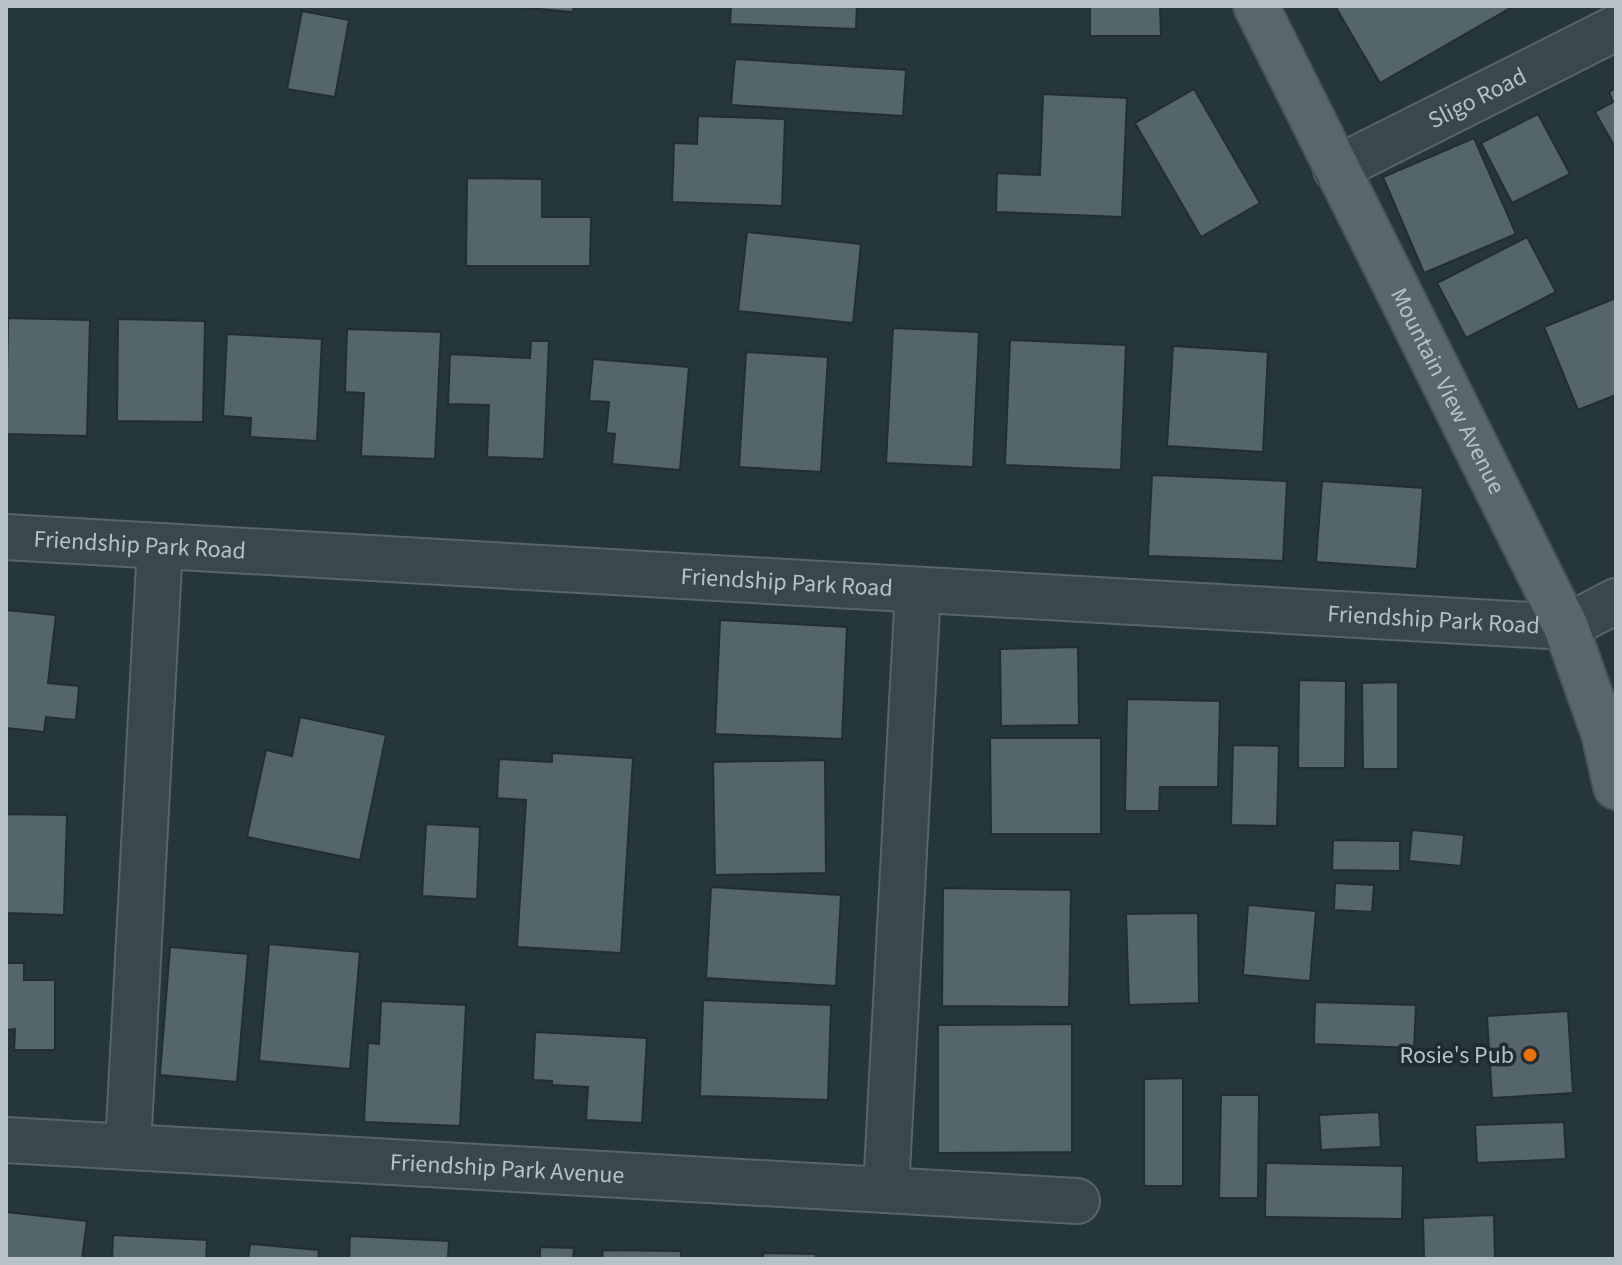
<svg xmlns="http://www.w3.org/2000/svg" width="1622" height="1265" viewBox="0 0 1622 1265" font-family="'Source Sans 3',sans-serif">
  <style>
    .building { fill: #54656c; stroke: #212e34; stroke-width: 2 }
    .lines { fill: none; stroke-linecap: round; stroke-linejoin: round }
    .minor-casing { stroke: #58656b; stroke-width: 48 }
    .major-casing { stroke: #465359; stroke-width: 48 }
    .minor { stroke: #3a474d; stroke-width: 44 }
    .major { stroke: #58676d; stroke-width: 44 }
    .food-dot { fill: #e8710a; stroke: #1f2c32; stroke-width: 3 }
    .labels { text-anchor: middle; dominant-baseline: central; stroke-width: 7; stroke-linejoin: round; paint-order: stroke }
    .street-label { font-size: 24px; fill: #b6c2c8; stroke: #1f2c32 }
    .poi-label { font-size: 24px; fill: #b6c2c8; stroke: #1f2c32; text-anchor: end }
  </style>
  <rect width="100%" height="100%" fill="#26363d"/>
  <g class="building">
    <path d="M504,6H574L573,12Z"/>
    <path d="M731,6H857L856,29L730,24Z"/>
    <path d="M1090,6H1160L1161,36H1090Z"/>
    <path d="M1335,6H1511L1512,7L1380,83Z"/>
    <path d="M302,11L349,20L335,97L287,89Z"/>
    <path d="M735,59L906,70L903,116L731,105Z"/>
    <path d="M1616,88V149L1595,112L1613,102L1609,92Z"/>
    <path d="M1194,89L1260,203L1201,237L1135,123Z"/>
    <path d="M1043,94L1127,98L1122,217L996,212L997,173L1040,175Z"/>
    <path d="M1538,114L1570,174L1512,203L1481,143Z"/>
    <path d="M698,116L785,119L782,206L672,202L674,143L697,144Z"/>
    <path d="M1474,138L1516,234L1424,273L1383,177Z"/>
    <path d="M467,178L542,179V217H591L590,266H466Z"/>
    <path d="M747,232L861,244L853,323L738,311Z"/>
    <path d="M1527,237L1556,292L1466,338L1437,283Z"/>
    <path d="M1616,298V395L1578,410L1544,327Z"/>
    <path d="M8,318L90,320L87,436L6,434Z"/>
    <path d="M118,319L205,321L203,422L117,421Z"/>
    <path d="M893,328L979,332L973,467L886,463Z"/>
    <path d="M347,329L441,332L435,459L361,456L364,393L345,392Z"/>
    <path d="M227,334L322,339L317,441L250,437L251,418L223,416Z"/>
    <path d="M1010,340L1126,345L1121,470L1005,465Z"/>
    <path d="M531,341H549L544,459L487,457L489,405L448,404L450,354L530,358Z"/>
    <path d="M1173,346L1268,352L1263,452L1167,446Z"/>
    <path d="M746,352L828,357L821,472L739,467Z"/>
    <path d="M593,359L689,367L680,470L612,464L615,434L606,433L609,402L589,401Z"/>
    <path d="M1152,475L1287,481L1283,561L1148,556Z"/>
    <path d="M1322,481L1423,488L1417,569L1316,562Z"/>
    <path d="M6,610L56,615L48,683L79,686L76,720L46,717L44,732L6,728Z"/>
    <path d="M720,620L847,627L842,739L715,734Z"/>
    <path d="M1078,647L1079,725L1001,726L1000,649Z"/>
    <path d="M1299,680L1346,681L1345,768H1298Z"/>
    <path d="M1398,682V769H1363L1362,683Z"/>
    <path d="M1127,699L1220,701L1218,787H1160L1159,811H1125Z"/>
    <path d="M300,717L386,735L360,860L247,837L266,750L292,756Z"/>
    <path d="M990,738H1101V834H991Z"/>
    <path d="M1233,745L1279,746L1277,826L1231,825Z"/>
    <path d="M552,753L633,758L621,953L517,947L526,800L497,798L499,759L552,762Z"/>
    <path d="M825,760L826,873L715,875L713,762Z"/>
    <path d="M6,814L67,815L64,915L6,913Z"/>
    <path d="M426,824L480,827L477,899L422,896Z"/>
    <path d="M1412,830L1464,835L1461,866L1409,861Z"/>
    <path d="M1333,840L1400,841V871L1332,870Z"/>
    <path d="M1335,883L1374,885L1372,912L1334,910Z"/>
    <path d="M711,887L841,895L836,986L706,978Z"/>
    <path d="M943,888L1071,890L1069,1007L942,1006Z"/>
    <path d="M1248,905L1316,911L1310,981L1243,975Z"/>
    <path d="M1198,913L1199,1003L1129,1005L1126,914Z"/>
    <path d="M269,944L360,952L350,1069L259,1061Z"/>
    <path d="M170,947L248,954L237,1082L160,1075Z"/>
    <path d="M6,963H24V980H55V1050H14L15,1029L6,1030Z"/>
    <path d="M703,1000L831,1005L828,1100L700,1096Z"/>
    <path d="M381,1001L466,1005L460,1126L364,1122L368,1043L379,1044Z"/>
    <path d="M1315,1002L1416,1005L1414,1048L1314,1044Z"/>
    <path d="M1568,1011L1573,1093L1492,1098L1487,1016Z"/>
    <path d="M1072,1024V1152L938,1153V1025Z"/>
    <path d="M535,1032L647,1038L642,1123L586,1120L588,1087L552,1085V1081L533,1080Z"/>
    <path d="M1183,1078V1186H1144V1079Z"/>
    <path d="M1221,1095H1259L1258,1198H1219Z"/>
    <path d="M1379,1112L1381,1147L1321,1150L1319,1115Z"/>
    <path d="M1564,1122L1566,1159L1477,1163L1475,1125Z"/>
    <path d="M1266,1163L1403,1166L1402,1219L1265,1217Z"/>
    <path d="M6,1212L87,1221L82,1259H6Z"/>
    <path d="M1494,1215L1495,1259H1424L1423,1218Z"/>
    <path d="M113,1235L207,1240L206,1259H112Z"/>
    <path d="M350,1236L449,1241L448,1259H349Z"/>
    <path d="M250,1244L319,1250L318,1259H248Z"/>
    <path d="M540,1247L574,1248L573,1259H540Z"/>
    <path d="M603,1250L681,1251V1259H602Z"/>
    <path d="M763,1253L816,1254V1259H763Z"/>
  </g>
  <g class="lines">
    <g class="minor-casing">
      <g id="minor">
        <path id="s1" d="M1336,169L1616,28"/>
        <path id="s2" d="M6,537L1566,627L1616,601"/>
        <path id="s3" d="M6,1140L1077,1201"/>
        <path d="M128,1147L160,546"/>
        <path d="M886,1190L918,590"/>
      </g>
    </g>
    <g class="major-casing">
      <g id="major">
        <path id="s4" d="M1256,6L1566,627L1604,734L1616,787"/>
      </g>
    </g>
    <use href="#minor" class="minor"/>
    <use href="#major" class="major"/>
  </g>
  <circle class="food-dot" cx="1530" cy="1055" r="8"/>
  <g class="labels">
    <g class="street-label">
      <text stroke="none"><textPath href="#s1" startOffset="158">Sligo Road</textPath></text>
      <text stroke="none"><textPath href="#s4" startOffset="430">Mountain View Avenue</textPath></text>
      <text stroke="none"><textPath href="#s2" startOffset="134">Friendship Park Road</textPath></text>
      <text stroke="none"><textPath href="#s2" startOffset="782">Friendship Park Road</textPath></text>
      <text stroke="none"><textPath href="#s2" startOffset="1430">Friendship Park Road</textPath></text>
      <text stroke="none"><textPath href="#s3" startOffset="502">Friendship Park Avenue</textPath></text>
    </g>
    <g class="poi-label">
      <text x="1514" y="1055">Rosie's Pub</text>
    </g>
  </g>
  <rect width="1622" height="1265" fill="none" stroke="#b6c2c8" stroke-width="16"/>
</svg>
